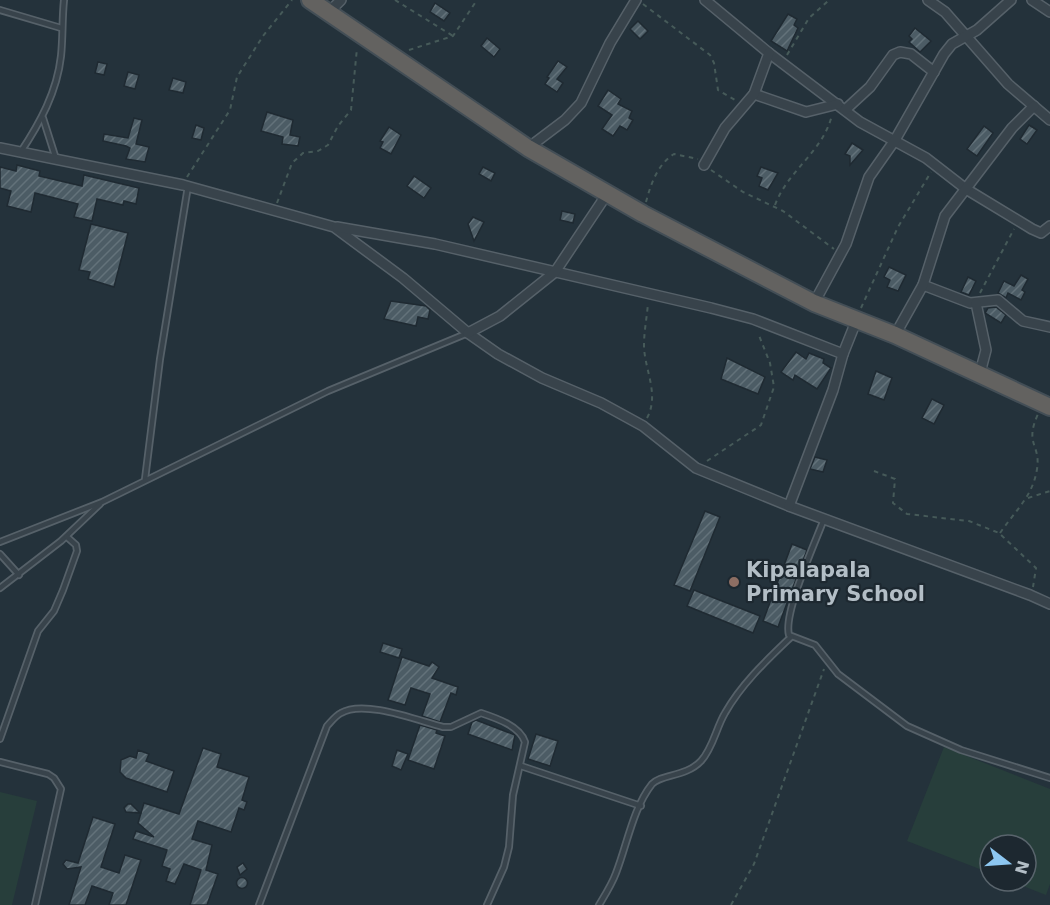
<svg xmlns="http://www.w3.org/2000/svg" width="1050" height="905" viewBox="0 0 1050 905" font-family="'DejaVu Sans',sans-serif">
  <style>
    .pitch { fill: #273e3b }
    .building { fill: url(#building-hatch); stroke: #1f2a32; stroke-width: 1.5 }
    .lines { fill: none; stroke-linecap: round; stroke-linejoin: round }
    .service-casing { stroke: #566169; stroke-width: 8 }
    .minor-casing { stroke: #566169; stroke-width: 12 }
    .trunk-casing { stroke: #434e56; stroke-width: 20 }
    .path { stroke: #465a59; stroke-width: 2; stroke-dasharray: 4.5 4.5; stroke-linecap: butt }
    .service { stroke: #38434b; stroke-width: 4.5 }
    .minor { stroke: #38434b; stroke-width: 9 }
    .trunk { stroke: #636260; stroke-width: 16 }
    .education-dot { fill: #8d6e63; stroke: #1d2830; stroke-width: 2 }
    .labels { text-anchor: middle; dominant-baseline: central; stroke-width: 4.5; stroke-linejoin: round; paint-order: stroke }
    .poi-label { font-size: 21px; font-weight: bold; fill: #b3bec6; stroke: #1d2830; text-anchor: start }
  </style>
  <defs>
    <pattern id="building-hatch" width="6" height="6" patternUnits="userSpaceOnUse" patternTransform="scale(1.5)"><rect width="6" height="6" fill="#4c5c65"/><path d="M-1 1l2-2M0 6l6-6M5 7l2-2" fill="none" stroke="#63727a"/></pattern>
  </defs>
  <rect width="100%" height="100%" fill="#24323b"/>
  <g class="pitch">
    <path d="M944,747L1050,789V884L1046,895L1010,881H1026V845H990V873L907,841Z"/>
    <path d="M0,792L37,801L12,905H0Z"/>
  </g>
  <g class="building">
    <path d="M435,3L450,13L444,21L430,12Z"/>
    <path d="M788,14L797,19L794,25L798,28L787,51L771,41Z"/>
    <path d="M638,21L648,31L640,39L630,29Z"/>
    <path d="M915,28L931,41L920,52L909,42L912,39L909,36Z"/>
    <path d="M487,38L500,49L494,57L481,46Z"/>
    <path d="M558,61L567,67L557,79L563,83L557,92L545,84L549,78L547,77Z"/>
    <path d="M98,62L107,64L104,75L95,73Z"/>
    <path d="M128,72L139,75L135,89L124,86Z"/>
    <path d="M173,78L186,82L183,93L169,90Z"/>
    <path d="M608,90L621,99L618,104L632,111L629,118L633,120L627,130L620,126L613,136L602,129L612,115L598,106Z"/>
    <path d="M267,112L293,120L290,135L300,137L298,146L282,144L283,137L261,131Z"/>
    <path d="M134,118L142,120L136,144L149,147L145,162L126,159L130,148L126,146L103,141L104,134L128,138Z"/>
    <path d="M196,125L204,128L201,140L192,138Z"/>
    <path d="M1029,125L1037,130L1027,144L1020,139Z"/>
    <path d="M984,126L993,133L977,156L967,149Z"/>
    <path d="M389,127L401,135L391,154L380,148L383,142L380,141Z"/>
    <path d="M852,143L863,150L850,165V156L845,154Z"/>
    <path d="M17,165L40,171L39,176L82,186L84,175L139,188L136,204L124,201L123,205L97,199L92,221L74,217L78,204L35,193L31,212L7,206L11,191L0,188V167L16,171Z"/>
    <path d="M483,167L495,173L491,181L479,174Z"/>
    <path d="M761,167L778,173L768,190L759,186L762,178L757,176Z"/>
    <path d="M414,176L431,188L424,198L407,186Z"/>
    <path d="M562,211L575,214L573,223L560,220Z"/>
    <path d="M473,217L484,222L474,241L468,224Z"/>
    <path d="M91,224L128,233L114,287L88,279L90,272L79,270Z"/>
    <path d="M889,267L906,275L898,291L887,287L890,280L884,277Z"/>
    <path d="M1021,275L1028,279L1022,290L1025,292L1021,300L1008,293L1006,298L998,293L1004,281L1014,286Z"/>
    <path d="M968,277L976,281L969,295L961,292Z"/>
    <path d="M391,301L426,306L430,310L428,319L418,317L416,326L384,319Z"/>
    <path d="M996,307L1006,315L1001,323L985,313L988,308Z"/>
    <path d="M796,352L806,359L809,353L824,359L823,363L831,368L817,389L795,375L793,380L781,372Z"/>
    <path d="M727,358L765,377L758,394L721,379Z"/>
    <path d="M876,371L892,378L884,400L868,394Z"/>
    <path d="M932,399L944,405L934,424L922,418Z"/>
    <path d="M815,457L827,460L823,472L810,469Z"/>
    <path d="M705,511L720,517L690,591L674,585Z"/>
    <path d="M792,544L807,550L778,627L763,621Z"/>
    <path d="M694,590L760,616L753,633L687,606Z"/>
    <path d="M383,643L402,649L399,658L380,652Z"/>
    <path d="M402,657L429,666L432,662L439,667L432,678L458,687L456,695L451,693L440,722L422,716L430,694L411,688L405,705L388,700Z"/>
    <path d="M476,720L515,735L512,750L468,734L472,722Z"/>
    <path d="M420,725L437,730L436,733L445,736L434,769L408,760Z"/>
    <path d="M536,734L558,741L550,766L528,759Z"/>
    <path d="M203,748L221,754L217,767L249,777L242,800L247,802L244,810L239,808L231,832L198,821L192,839L212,845L206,870L218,874L207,905H190L201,870L184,864L175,884L166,881L170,869L162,866L167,850L133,839L136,831L154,837L138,823L144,803L179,814Z"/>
    <path d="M138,750L149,754L146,761L174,771L167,792L126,778L120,772L121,760L130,756L136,758Z"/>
    <path d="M397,750L408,754L401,770L392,766Z"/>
    <path d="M128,804H131L140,813L126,812L124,808Z"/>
    <path d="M93,817L115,824L101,867L119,873L125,855L141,860L126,905H109L113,893L92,886L85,905H69L81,867L67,869L63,864L66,860L78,863Z"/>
    <path d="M243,863L247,869L240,875L237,867Z"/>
    <circle cx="242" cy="883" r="5.5"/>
  </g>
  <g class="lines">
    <g class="service-casing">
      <g id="service">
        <path d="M0,10L61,28"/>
        <path d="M43,118L56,159"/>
        <path d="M20,153C40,123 57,92 61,56C63,37 62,19 64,0"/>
        <path d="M145,479L160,359L188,186"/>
        <path d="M824,519C815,543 783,613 789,635L815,645L838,674L907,726L961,750L1050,778"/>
        <path d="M0,542L102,502L328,391L468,333"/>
        <path d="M0,554L19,575"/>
        <path d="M0,588L61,541L100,504"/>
        <path d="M0,739L38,631L54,611L63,590L77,551L76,545L67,537"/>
        <path d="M0,762L48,774L54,778L61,789L35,905"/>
        <path d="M521,766L641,806"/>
        <path d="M259,905L327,726C331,722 335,716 341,713C364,699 419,721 443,727H451L481,713C496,718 520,726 525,742L513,795L509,847L504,867L487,905"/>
        <path d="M599,905C605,895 612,884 616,873C627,845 633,808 652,784C661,774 686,777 701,761C713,748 716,728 725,713C742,683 767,660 791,637"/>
      </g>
    </g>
    <g class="minor-casing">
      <g id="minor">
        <path d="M705,0L769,53L860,122L926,158L966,189L1032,229L1041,233L1050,226"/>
        <path d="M928,0L945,12L1008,84L1050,120"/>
        <path d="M1032,0L1050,12"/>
        <path d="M329,12L341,0"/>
        <path d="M754,94L806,112L838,104"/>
        <path d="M845,110L870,87L893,55L900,52L911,54L934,72"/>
        <path d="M0,148L183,185L334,227L403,278L468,333L498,354L542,378L601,403L643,426L696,468L789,506L1030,595L1050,604"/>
        <path d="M528,148L565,120L581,103L610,43L636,0"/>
        <path d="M704,165L725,128L754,94L769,53"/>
        <path d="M337,227L435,244L711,308L753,319L843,354"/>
        <path d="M923,285L970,303L998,300L1023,321L1050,327"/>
        <path d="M814,303L846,244L869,177L895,140L944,54L952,44L977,30L1011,0"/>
        <path d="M976,303L986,350L980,373"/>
        <path d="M468,333L500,316L555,272L607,194"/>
        <path d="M895,335L923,285L945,216L1012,128L1034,106"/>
        <path d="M789,506L833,390L843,354L857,319"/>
      </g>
    </g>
    <g class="trunk-casing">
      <path id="trunk" d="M310,0L528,148L643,214L814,303L895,335L1050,407"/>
    </g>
    <g class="path">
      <path d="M395,0L453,36"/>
      <path d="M643,4L710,55L714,63L718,90L735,100"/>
      <path d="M409,50L453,36L477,0"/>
      <path d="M787,55L809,18L829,0"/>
      <path d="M711,170L743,192L783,211L834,249"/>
      <path d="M187,177L230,110L237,77L263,36L292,0"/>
      <path d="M646,202C651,183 658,164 674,154L698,159"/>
      <path d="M277,203L292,163L303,153L318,151L328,145L338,126L351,110L357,48"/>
      <path d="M775,205C788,170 823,152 832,115"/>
      <path d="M980,293L1014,229"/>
      <path d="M861,308L898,227L931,172"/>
      <path d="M647,418C660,394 644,369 644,345C644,331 647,317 648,303"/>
      <path d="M707,461L761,425L774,387L770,363L758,333"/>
      <path d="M874,471L895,479L893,503L907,514L969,521L999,533L1036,568L1033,587"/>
      <path d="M1028,498L1050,491"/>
      <path d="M1000,533C1015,511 1033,496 1037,469C1041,444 1024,445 1038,414"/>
      <path d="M731,905L754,864L824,669"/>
    </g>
    <use href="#service" class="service"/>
    <use href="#minor" class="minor"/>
    <use href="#trunk" class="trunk"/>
  </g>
  <circle class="education-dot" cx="734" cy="582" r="6"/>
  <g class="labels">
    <g class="poi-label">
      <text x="746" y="570">Kipalapala<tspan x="746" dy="24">Primary School</tspan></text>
    </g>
  </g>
  <g transform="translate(1008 863) rotate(107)"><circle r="28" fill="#1d2830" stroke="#59646c" stroke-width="1.5"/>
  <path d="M0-4.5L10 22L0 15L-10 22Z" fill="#8dc7f1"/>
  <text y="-9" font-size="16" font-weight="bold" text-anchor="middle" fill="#b3bec6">N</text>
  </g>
</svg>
